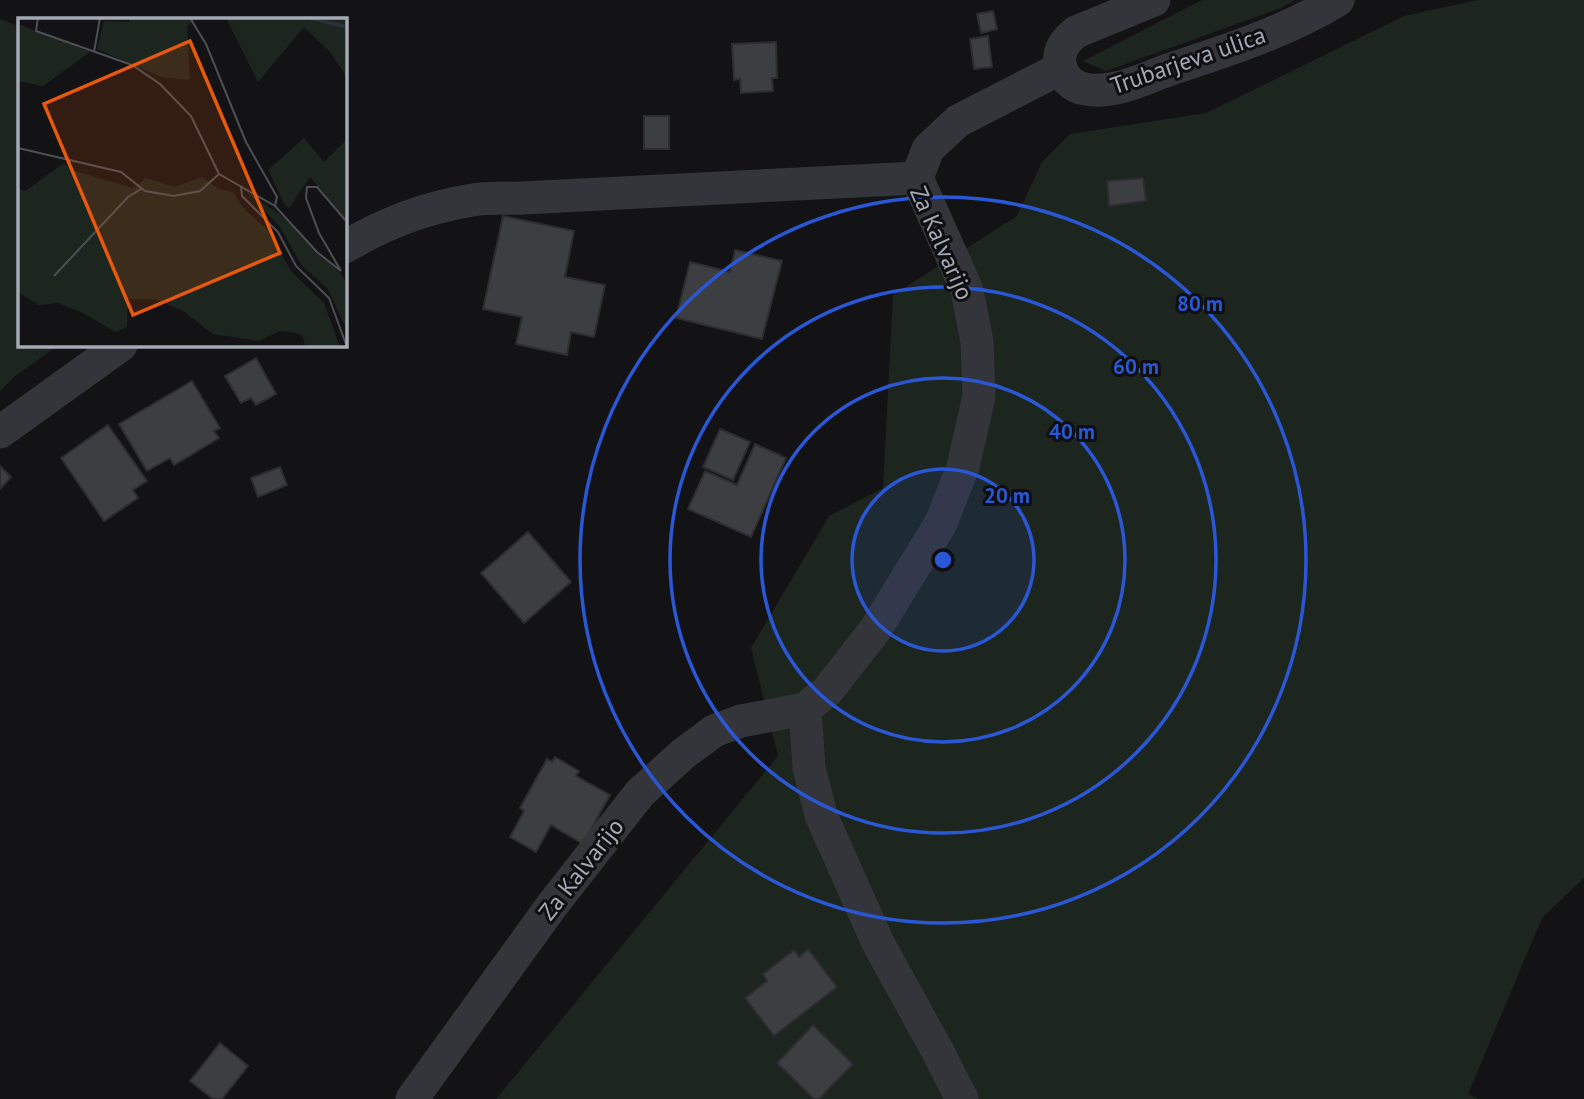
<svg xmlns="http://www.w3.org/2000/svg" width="1584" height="1099" viewBox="0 0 1584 1099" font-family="'PT Sans',sans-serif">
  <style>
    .green { fill: #1d251f }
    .building { fill: #3d3e42; stroke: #2d2d31; stroke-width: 2 }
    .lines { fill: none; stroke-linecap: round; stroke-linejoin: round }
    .minor { stroke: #34353a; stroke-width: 33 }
    .ring { fill: none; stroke: #2a57d5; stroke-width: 3.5 }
    .labels { text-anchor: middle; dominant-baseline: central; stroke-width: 6; stroke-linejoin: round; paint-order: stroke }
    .street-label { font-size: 24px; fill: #a4a9b6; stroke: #0f0e10 }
    .inset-river { fill: none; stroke: #29323a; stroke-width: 3.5 }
    .inset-road { fill: none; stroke: #4d4f55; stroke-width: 2 }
    .view { fill: #e8590c; fill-opacity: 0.15; stroke: #e8590c; stroke-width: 3.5 }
    .inset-edge { fill: none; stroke: #a4a9b6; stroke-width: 3.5 }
    .centre { fill: #2a57d5; stroke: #0f0e10; stroke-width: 3.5 }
    .ring-label { font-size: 21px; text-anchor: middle; font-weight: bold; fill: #2a57d5; stroke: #0f0e10; stroke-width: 6; stroke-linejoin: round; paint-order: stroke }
  </style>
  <rect width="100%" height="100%" fill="#131315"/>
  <g class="green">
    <path d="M1202,0H1295L1281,8L1106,71L1083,61Z"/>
    <path d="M1477,0H1584V878L1542,918L1468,1094L1478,1099H496L778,756L751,648L829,516L883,488L893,295L1017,216L1042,162L1070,134L1206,113L1404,16Z"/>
    <path d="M0,19L19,26V345H59L14,377L0,391Z"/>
  </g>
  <g class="building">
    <path d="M993,11L997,29L981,33L977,14Z"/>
    <path d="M988,36L992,67L974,69L970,39Z"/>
    <path d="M776,42L777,78H772L773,91L741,93L740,79L734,80L732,44Z"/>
    <rect x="644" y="116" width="25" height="33"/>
    <path d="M1143,178L1146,201L1109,206L1107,181Z"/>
    <path d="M503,216L574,231L565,277L605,285L594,337L571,332L567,355L516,344L522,317L483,309Z"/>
    <path d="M735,250L782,261L762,339L676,318L690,262L730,272Z"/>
    <path d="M256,358L276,394L256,405L251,398L241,403L225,376Z"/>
    <path d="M192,381L220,428L214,431L219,438L174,465L170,458L147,471L119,424Z"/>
    <path d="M108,425L147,481L133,490L138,498L104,521L61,458Z"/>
    <path d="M720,429L750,442L733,480L703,467Z"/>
    <path d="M755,444L786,458L751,537L688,509L705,471L737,485Z"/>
    <path d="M0,466L11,477L0,489Z"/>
    <path d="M280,467L287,485L258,497L251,478Z"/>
    <path d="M528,532L571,582L524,623L481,573Z"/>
    <path d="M555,757L579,771L576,776L610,795L583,844L551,825L536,852L510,837L524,811L520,808L547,759L552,762Z"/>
    <path d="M808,949L837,987L774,1036L745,998L767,981L763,974L794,950L799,957Z"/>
    <path d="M813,1025L853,1064L819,1099H814L777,1063Z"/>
    <path d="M220,1043L248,1066L222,1099H213L190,1081Z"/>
  </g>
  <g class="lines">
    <g class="minor">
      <path d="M1154,0L1076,32C1065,41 1058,50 1060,64C1062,77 1072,87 1085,89C1112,95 1143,79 1168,70C1226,51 1285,32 1338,0"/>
      <path d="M917,178L928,149L958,121L1061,68"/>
      <path d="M345,247C383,224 428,207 473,200C488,197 506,199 522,198L917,178"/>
      <path d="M0,432L121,345"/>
      <path d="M805,709L809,768L821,815L878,943L937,1050L962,1099"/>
      <path d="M412,1099L553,904L640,793L683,754L714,731L741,721L805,709L828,690L875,630L941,523L963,467L979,396L977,342L967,290L917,178"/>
    </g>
  </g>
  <circle cx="943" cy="560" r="91" fill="#2a57d5" fill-opacity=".12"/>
  <g class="ring">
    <circle cx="943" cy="560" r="91"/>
    <circle cx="943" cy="560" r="182"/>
    <circle cx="943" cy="560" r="273"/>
    <circle cx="943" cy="560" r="363"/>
  </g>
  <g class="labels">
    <g class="street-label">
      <text transform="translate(1188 60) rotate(-19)">Trubarjeva ulica</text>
      <text transform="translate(942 243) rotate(66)">Za Kalvarijo</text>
      <text transform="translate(581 869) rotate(-52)">Za Kalvarijo</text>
    </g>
  </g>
  <g transform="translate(18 18)">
    <rect width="329" height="329" fill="#131315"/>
    <path d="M111,0H179L169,8L172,62L143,59L79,31L86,3L111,4ZM208,0H329V59L312,34L286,9L240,64ZM0,6L72,34L25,68L0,63ZM286,120L306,144L329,121V202L292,159L271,190L267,187L250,152ZM46,145L54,152L115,170L128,160L157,169L184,159L201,171L215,174L226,191L250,212L273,253L306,285L322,329H288L284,317L273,314L262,313L241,323L195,316L165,293L137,281H110L109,309L98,314L63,294L40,285L21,287L0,274V171L7,173ZM226,171L265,199L322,255L329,265V312L309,270L284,248L262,209Z" fill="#1d251f"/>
    <path class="inset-river" d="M292,0L329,9"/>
    <path class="inset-road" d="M20,0L18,13L114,47L142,66L173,98L201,156M172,0L188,26L228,124L259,179L257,188M76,34L82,0M0,130L103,154L127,173L156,178L182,173L201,156M201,156L257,188L299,234L323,253L301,215L288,180L289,169H299L329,204M223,169L224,178L260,214L278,248L311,280L329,329M36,258L110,179L123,171"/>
    <path class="view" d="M172,23L262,235L115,297L26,86Z"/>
    <rect width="329" height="329" class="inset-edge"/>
  </g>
  <circle cx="943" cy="560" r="10" class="centre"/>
  <g class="ring-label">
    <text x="1200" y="311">80 m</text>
    <text x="1136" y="374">60 m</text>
    <text x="1072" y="439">40 m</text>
    <text x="1007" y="503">20 m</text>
  </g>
</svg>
